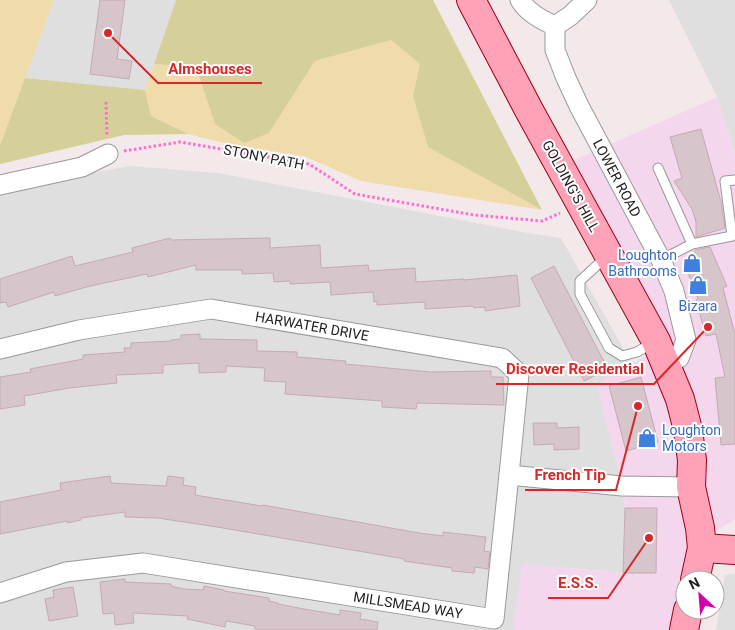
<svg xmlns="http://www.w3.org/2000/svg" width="735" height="630" viewBox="0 0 735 630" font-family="Roboto,sans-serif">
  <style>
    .residential { fill: #e0dfe0 }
    .commercial { fill: #f4d7ed }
    .grass { fill: #f0dbab }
    .forest { fill: #d5cf9a }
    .building { fill: #d6c5cb; stroke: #c6a9b4 }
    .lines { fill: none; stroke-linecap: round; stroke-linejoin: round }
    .lane-casing { stroke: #999; stroke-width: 11 }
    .street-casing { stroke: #999; stroke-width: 21 }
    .primary-casing { stroke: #a00016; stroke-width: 30 }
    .path { stroke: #ff6dd4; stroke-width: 3; stroke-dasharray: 2.5 2.5; stroke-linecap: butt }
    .lane { stroke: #fff; stroke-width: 9 }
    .street { stroke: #fff; stroke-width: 19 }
    .primary { stroke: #ffa1b7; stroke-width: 28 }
    .labels { text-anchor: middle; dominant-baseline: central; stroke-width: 4; stroke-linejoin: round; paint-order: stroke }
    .street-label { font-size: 14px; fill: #222; stroke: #fff }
    .shop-label { font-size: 14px; fill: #366cbe; stroke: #fff; text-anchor: end }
    .leader { fill: none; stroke: #d62828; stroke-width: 2 }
    .callout-dot { fill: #d62828; stroke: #fff; stroke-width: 2 }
    .callout-label { font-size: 15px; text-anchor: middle; font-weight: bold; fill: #d62828; stroke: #fff; stroke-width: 4; stroke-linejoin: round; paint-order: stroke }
  </style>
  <rect width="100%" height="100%" fill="#f3e8ea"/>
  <g class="residential">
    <path d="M54,0H176L145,90L25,78Z"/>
    <path d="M669,0H735V153L717,97Z"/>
    <path d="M131,166L218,173L528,233L561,238L632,364L597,385L622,486L625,508L623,573L523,564L513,630H0V188Z"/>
    <path d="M735,574V630H716L725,575Z"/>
  </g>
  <path class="commercial" d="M717,97L735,154V519L686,550L674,630H513L522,564L623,573L625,508L622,486L597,385L653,351L572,161Z"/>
  <g class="grass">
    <path d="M0,0H54L0,146Z"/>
    <path d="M391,40L420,64L413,96L428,147L542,210L361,181L304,156L236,146L188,134L151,116L145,90L154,64L196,67L215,124L269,133L315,61Z"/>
  </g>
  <g class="forest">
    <path d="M176,0H433L542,210L428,147L413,96L420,64L391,40L315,61L269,133L244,143L215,124L196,67L154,64Z"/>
    <path d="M25,78L145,90L151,116L188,134L124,135L0,164V146Z"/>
  </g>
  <g class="building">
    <path d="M100,0H125L117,59L132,61L129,79L90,74Z"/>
    <path d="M701,129L721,202L725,228L696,237V222L692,209L674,181L682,178L670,137Z"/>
    <path d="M170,238L171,240L270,238V248L320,245L321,268L368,265L369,271L415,268L416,282L464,279V280L517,275L520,306L485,311V307L474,308L473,306L425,309V302L377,305V301L374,302L373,292L331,295L330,282L290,284V281L274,282L273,273L242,274V270H196V265L148,277L147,274L90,286L55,296L54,292L8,307L6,302L0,303V279L72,256L75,266L133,252L132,248Z"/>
    <path d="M710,247L727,286L723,288L735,334V444L721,445L715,378L725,377L716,334L706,336L696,300L698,299L685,265L688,256L695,253V250Z"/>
    <path d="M554,266L608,369L584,381L531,278Z"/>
    <path d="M200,334V339L257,340V351L297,352V357L346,361L345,364L431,372L491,371V377H503L504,405L417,403L416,409L382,407V401L285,394L286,382L264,381L265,368L226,366V372L199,373V363L163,365V373L116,375L117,383L69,388L24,396L25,405L0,409V377L31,372L30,369L83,359V355L125,352L124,348H131V343L171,341V340L181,339V335Z"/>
    <path d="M641,377L658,442L626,451L609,386Z"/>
    <path d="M533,423H557V428L579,427V449L554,450V444L534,445Z"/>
    <path d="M110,476L111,483L166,486L168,476L184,478L183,485L196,487L195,495L262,506L263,505L419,533L443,536V532L486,537L484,551L490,552L488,569L475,567L474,573L452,571V568L404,561L405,559L217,527L158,518L125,517V512L81,518V520L67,523V521L0,534V502L61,490L60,483Z"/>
    <path d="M625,508H657L656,573H623Z"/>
    <path d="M125,579V582L171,584V586L184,589L203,590L204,586L224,590V591L269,598V601L278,603V604L304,609L340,615V610L361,613L360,619L378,622L377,630H255V626L226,621L225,627L187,619L188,616L133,613L134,623L115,625L114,613L103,614L100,582Z"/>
    <path d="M73,587L78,616L49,621L45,599L54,597L53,590Z"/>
  </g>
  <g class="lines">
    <g class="lane-casing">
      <g id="lane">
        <path d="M658,168L692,244"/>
        <path d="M607,256L580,281V294L609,348L622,356L637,352L654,342"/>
        <path d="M661,260L692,244L732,236L725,181L735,180"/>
      </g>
    </g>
    <g class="street-casing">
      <g id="street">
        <path d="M520,0C528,13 542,20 555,26V50L566,78L579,106L661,260L674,291L686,340L679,358L665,363"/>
        <path d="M555,26L570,16L587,0"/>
        <path d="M0,185L82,167L108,154"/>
        <path d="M0,349L79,330L211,309L502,358L519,374L509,475"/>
        <path d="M0,593L66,572L143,563L494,619L509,475L622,486L691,487"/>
      </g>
    </g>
    <g class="primary-casing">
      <g id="primary">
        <path d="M471,0L530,112L656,341L680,399L688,430L692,460L691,487L700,528L702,548L695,580"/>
        <path d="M702,548L735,550"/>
        <path d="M684,630L688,610"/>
      </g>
    </g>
    <g class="path">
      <path d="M106,102L107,136"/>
      <path d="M124,151L180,142L309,164L355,194L474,215L542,221L560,213"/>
    </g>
    <use href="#lane" class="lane"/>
    <use href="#street" class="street"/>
    <use href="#primary" class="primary"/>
  </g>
  <defs>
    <g id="shop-bare" transform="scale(1.5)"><path d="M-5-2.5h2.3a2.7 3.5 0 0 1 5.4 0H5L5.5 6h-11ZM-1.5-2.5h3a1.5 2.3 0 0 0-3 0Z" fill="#3f7fe0" stroke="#fff" stroke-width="2.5" paint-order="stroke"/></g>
  </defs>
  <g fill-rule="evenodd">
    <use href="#shop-bare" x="692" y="263"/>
    <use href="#shop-bare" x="698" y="285"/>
    <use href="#shop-bare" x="647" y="438"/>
  </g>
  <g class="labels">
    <g class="street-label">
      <text transform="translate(264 157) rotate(11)">STONY PATH</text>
      <text transform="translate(617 178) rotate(62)">LOWER ROAD</text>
      <text transform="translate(571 186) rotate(61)">GOLDING'S HILL</text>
      <text transform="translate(312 326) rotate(10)">HARWATER DRIVE</text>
      <text transform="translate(408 605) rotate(9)">MILLSMEAD WAY</text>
    </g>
    <g class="shop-label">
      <text x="677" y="255">Loughton<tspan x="677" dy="16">Bathrooms</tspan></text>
      <text x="698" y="306" text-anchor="middle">Bizara</text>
      <text x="662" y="430" text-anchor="start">Loughton<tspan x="662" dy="16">Motors</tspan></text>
    </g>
  </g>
  <path class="leader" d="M108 33L158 83H262M708 327L654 384H496M638 406L616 490H525M649 538L608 598H548"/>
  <g class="callout-dot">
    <circle cx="108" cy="33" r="5"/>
    <circle cx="708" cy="327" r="5"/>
    <circle cx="638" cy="406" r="5"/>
    <circle cx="649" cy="538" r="5"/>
  </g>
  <g class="callout-label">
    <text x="210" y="74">Almshouses</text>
    <text x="575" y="374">Discover Residential</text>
    <text x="570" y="480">French Tip</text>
    <text x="578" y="588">E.S.S.</text>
  </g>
  <g transform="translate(700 595) rotate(334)"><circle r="24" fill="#ffffff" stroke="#a7a7a7"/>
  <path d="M0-4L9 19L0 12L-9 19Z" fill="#d400ab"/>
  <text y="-8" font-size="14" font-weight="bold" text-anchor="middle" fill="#222222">N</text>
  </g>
</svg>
